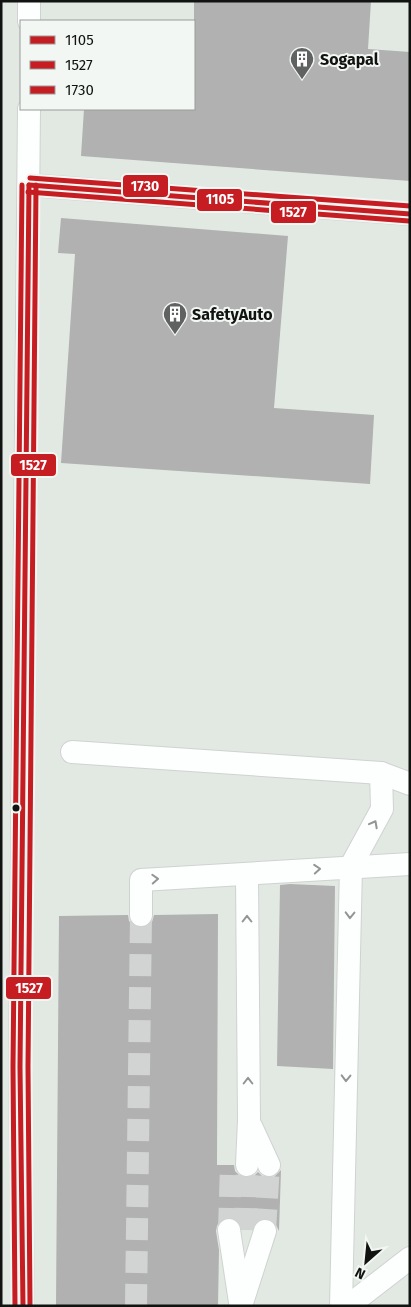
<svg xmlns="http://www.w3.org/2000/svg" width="411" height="1307" viewBox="0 0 411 1307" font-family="'Fira Sans',sans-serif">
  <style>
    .built { fill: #e2e9e3; fill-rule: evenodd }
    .building { fill: #b0b1b0 }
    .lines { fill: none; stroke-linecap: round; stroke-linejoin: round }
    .minor-tunnel { stroke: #d2d4d3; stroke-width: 22; stroke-dasharray: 22 11; stroke-linecap: butt }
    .minor-casing { stroke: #d0d2d1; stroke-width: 24 }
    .minor { stroke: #fdfefe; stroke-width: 22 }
    .bus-1-casing { stroke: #f3f7f4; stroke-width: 9 }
    .bus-2-casing { stroke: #f3f7f4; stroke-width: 9 }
    .bus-3-casing { stroke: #f3f7f4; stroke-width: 9 }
    .bus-1 { stroke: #c61d23; stroke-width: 5 }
    .bus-2 { stroke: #c61d23; stroke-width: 5 }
    .bus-3 { stroke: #c61d23; stroke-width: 5 }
    .oneway { stroke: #939493 }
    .bus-dot { fill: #111311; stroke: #f3f7f4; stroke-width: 2 }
    .labels { text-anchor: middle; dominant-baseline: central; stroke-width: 4; stroke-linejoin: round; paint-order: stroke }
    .poi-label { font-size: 16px; font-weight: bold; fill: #111311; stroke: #f3f7f4; text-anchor: start }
    .line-badge { stroke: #f3f7f4; stroke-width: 2 }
    .badge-label { font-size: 14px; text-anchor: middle; font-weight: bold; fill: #fff }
  </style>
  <rect width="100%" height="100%" fill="#f4f6f5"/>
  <path class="built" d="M1,1H410V1306H1ZM21,21H194V109H21Z"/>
  <g class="building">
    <path d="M194,1H371L368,49L410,52V181L81,156L84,109H194Z"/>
    <path d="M61,218L288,236L274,408L374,415L370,484L61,463L75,254L58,253Z"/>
    <path d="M290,884L335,886L333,1069L277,1066L280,885Z"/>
    <path d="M218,914L217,1165H234L235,1171L240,1176L246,1178L253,1177L258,1172L262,1176L267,1178L274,1177L281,1170L279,1231L275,1223L269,1218H262L257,1221L251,1230H242L240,1222L233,1218L227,1217L220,1220L217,1226L216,1231L219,1250L218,1306H56L59,916L128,915L129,921L134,926L141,928L147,927L152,922L154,915Z"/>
  </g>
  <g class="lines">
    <g class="minor-tunnel">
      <path d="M229,1230L231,1165"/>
      <path d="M245,1230L247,1165"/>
      <path d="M265,1231L269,1165"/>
      <path d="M136,1306L141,915"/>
    </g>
    <g class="minor-casing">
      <g id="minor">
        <path d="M29,1V21"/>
        <path d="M29,185L410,214"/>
        <path d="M72,752L381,773L410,784"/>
        <path d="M247,875L249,1120L247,1165"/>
        <path d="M141,915V880L410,864"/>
        <path d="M251,1126L269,1165"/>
        <path d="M229,1230L240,1302"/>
        <path d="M23,1306L20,1067L29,109"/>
        <path d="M241,1306L265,1231"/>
        <path d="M341,1306L351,866L382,809L381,773"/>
        <path d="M348,1306L410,1258"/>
      </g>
    </g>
    <use href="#minor" class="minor"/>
    <g class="bus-1-casing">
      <g id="bus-1">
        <path d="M29,185L410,214"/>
        <path d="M23,1306L20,1067L29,185"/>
      </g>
    </g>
    <g class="bus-2-casing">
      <g id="bus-2">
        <path d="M28,192L409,221"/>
        <path d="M30,1306L28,1067L36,185"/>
      </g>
    </g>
    <g class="bus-3-casing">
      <g id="bus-3">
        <path d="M30,178L410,206"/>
        <path d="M15,1306L13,1067L22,185"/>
      </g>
    </g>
    <use href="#bus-1" class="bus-1"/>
    <use href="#bus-2" class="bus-2"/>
    <use href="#bus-3" class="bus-3"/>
  </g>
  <defs><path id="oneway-chevron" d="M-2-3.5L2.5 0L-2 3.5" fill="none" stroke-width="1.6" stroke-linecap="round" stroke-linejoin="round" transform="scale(1.25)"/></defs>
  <g class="oneway">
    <use href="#oneway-chevron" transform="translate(374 824) rotate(-62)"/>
    <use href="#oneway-chevron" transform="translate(317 869) rotate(-4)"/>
    <use href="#oneway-chevron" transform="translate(155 879) rotate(-3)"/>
    <use href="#oneway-chevron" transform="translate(350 915) rotate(91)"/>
    <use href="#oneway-chevron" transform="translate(247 919) rotate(-90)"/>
    <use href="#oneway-chevron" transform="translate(346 1078) rotate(91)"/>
    <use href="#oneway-chevron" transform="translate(248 1081) rotate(-90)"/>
  </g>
  <defs>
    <g id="building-pin" transform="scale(1.25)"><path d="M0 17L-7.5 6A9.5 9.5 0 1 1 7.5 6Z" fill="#606261" stroke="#f3f7f4"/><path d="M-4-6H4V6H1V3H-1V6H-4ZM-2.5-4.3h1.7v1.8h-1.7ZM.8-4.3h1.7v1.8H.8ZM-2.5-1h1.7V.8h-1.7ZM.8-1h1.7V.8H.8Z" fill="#fff"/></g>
  </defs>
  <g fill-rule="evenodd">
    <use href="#building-pin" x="302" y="59"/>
    <use href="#building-pin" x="175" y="314"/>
  </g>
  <circle class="bus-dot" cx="16" cy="808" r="4.5"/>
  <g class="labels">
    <g class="poi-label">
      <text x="320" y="59">Sogapal</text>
      <text x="192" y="314">SafetyAuto</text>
    </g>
  </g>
  <g class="line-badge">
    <rect x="122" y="174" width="47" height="24" rx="5" fill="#c61d23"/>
    <rect x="196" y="188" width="47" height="24" rx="5" fill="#c61d23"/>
    <rect x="270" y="200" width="47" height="24" rx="5" fill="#c61d23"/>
    <rect x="10" y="453" width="47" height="24" rx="5" fill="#c61d23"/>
    <rect x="5" y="976" width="47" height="24" rx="5" fill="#c61d23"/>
  </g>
  <g class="badge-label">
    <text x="145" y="191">1730</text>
    <text x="220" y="204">1105</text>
    <text x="293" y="217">1527</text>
    <text x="33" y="470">1527</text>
    <text x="29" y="993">1527</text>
  </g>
  <rect width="411" height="1307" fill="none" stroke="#111311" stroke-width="5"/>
  <rect x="20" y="20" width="175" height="90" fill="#f3f7f4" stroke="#999c99"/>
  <rect x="30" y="36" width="25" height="8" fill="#c61d23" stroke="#999c99"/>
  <text x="65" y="45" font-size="15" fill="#111311">1105</text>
  <rect x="30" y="61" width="25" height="8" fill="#c61d23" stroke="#999c99"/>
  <text x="65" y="70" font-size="15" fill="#111311">1527</text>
  <rect x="30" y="86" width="25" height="8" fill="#c61d23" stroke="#999c99"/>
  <text x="65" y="95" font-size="15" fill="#111311">1730</text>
  <g transform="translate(366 1262) rotate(207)" stroke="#f3f7f4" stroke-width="4" paint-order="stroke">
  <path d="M0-4L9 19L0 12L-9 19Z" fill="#111311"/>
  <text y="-8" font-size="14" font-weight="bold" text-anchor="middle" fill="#111311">N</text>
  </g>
</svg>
